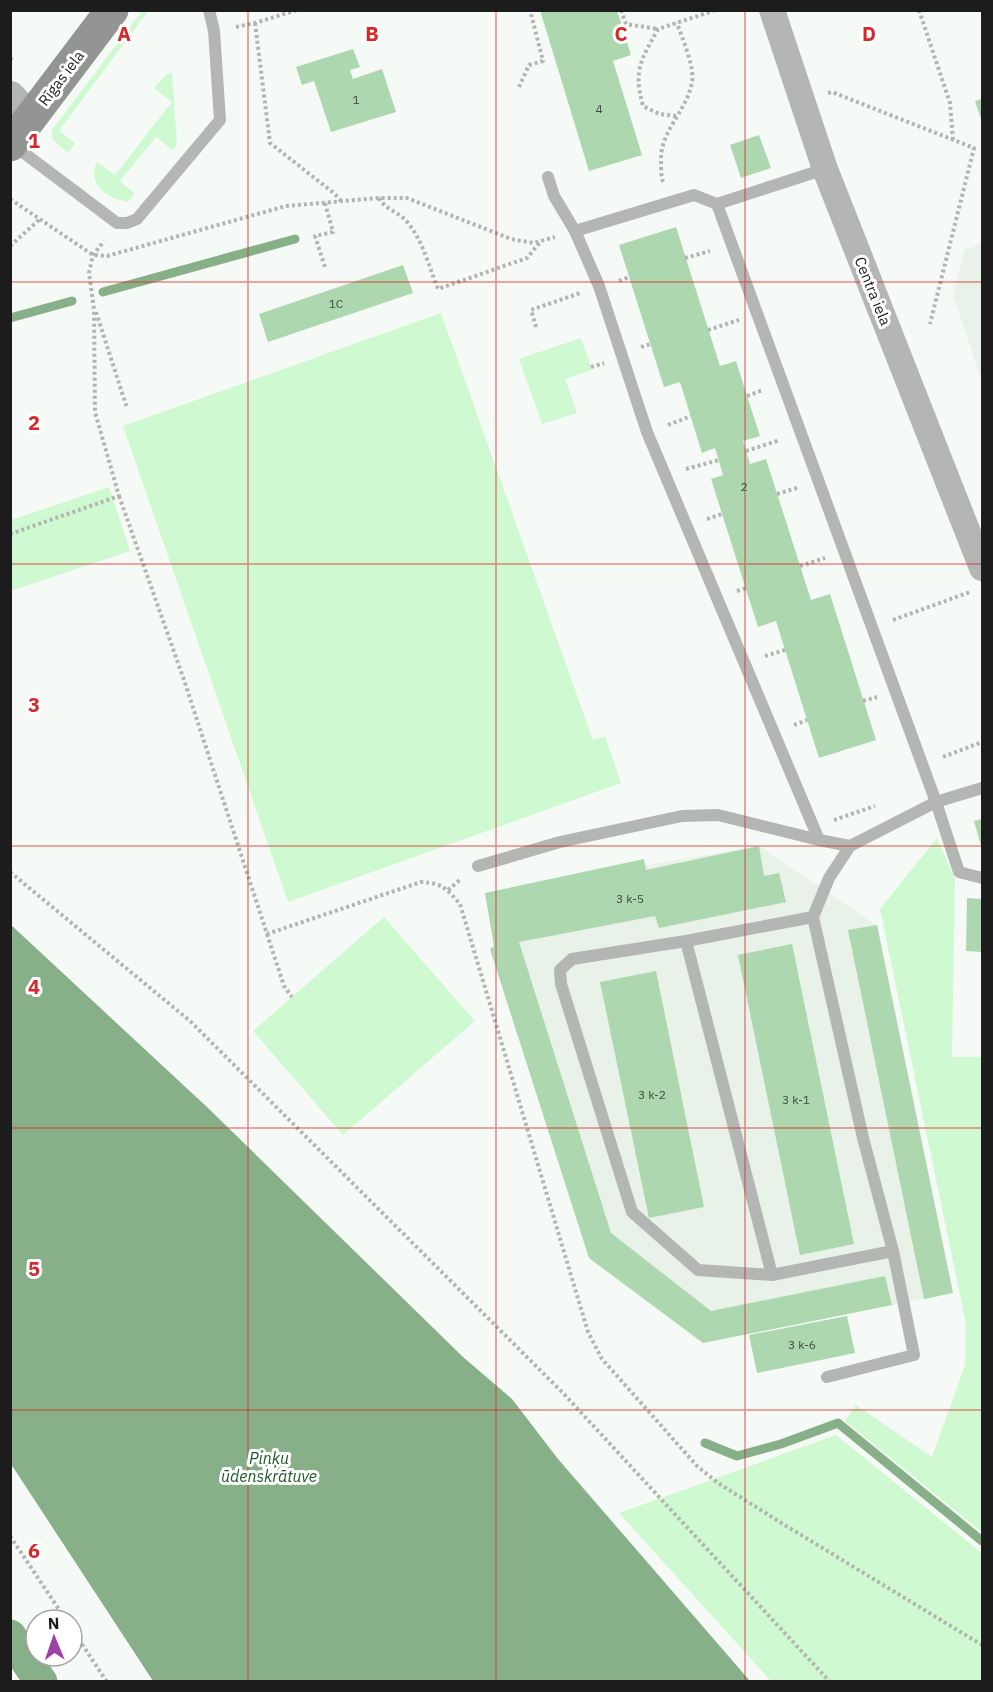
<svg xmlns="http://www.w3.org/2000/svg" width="993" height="1692" viewBox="0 0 993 1692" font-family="'IBM Plex Sans',sans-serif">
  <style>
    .built { fill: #e8f2e8 }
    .green { fill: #cff9d0 }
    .water { fill: #87b088 }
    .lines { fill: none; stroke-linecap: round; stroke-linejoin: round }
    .stream { stroke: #87b088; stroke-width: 9 }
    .canal { stroke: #87b088; stroke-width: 33 }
    .building { fill: #add7ae }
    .path { stroke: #b2b5b2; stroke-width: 4; stroke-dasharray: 3 3; stroke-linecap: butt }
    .service { stroke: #b4b6b4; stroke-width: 12 }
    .minor { stroke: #b4b6b4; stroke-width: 26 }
    .tertiary { stroke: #b4b6b4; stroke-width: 32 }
    .secondary { stroke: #929592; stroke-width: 33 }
    .grid { fill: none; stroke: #d62828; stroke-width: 1.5; stroke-opacity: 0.55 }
    .labels { text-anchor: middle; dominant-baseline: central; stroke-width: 6; stroke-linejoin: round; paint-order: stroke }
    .number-label { font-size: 12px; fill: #404b40 }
    .street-label { font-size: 15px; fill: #1b1c1b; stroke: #fff }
    .water-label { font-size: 16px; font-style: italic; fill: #1e5724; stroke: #fff }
    .grid-label { font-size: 20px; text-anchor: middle; font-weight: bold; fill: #d62828; stroke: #fff; stroke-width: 6; stroke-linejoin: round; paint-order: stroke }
  </style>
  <rect width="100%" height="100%" fill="#f6faf6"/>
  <g class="built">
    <path d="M982,244V381L953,296L964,250Z"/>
    <path d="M759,846L877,925L953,1293L703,1343L589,1258L490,949L494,946L485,893Z"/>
  </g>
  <g class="green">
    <path d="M142,11H148L59,131L75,143L68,153L52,139V130Z"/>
    <path d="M172,72L177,145L172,150L156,137L120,181L135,194L128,202C108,199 86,184 97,162L115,175L172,102L154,88L165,76Z"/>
    <path d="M441,313L593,740L605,736L621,783L288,902L123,426Z"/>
    <path d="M581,338L592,370L565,379L577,413L542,424L519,359Z"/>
    <path d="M109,487L130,551L11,591V520Z"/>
    <path d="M937,838L955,879L952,1057H982V1532L845,1421L856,1405L932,1457L965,1365L966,1324L880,909Z"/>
    <path d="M384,917L475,1021L343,1135L253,1031Z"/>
    <path d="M836,1435L982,1553V1681H771L619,1513Z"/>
  </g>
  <path class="water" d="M10,924L208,1108L463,1357L512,1399L558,1459L750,1681H153L11,1464Z"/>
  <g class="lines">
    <g class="stream">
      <path d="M103,292L295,239"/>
      <path d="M10,318L72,301"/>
      <path d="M705,1443L737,1456L781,1444L838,1423L982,1541"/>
    </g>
    <path class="canal" d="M10,1636L41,1682"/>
  </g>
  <g class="building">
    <path d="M540,10H617L631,55L613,61L642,155L589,171Z"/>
    <path d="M353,49L360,67L350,70L353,79L382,69L396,112L331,132L314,81L302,85L296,67Z"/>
    <path d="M982,99V122L975,101Z"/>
    <path d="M759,135L771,168L741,178L730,145Z"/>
    <path d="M676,227L720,366L736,361L747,396L760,436L743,441L750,464L766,459L811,600L830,594L876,740L819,758L776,621L758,627L711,479L723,475L715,448L702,453L680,382L664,387L619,245Z"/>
    <path d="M403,265L413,293L268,342L259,314Z"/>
    <path d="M982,819V849L974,821Z"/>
    <path d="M759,846L764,876L779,873L786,902L659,928L655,916L519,942L611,1233L711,1311L885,1276L892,1305L703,1343L589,1258L490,949L494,946L485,893L644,859L646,870Z"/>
    <path d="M967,898L982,899V952L966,951Z"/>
    <path d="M877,925L953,1293L924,1299L848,930Z"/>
    <path d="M792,944L854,1244L800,1255L738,955Z"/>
    <path d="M656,971L704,1207L649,1218L600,982Z"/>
    <path d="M847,1316L855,1353L757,1373L749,1335Z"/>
  </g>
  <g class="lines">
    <g class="path">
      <path d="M621,10L626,24L658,29"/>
      <path d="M919,10L950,103L953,140"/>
      <path d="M255,23L270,143L335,194L341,201"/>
      <path d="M236,27L255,23L297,10"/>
      <path d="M10,59L13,57"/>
      <path d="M519,87L529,65L543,61L530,10"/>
      <path d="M828,93L832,92L974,148L930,324"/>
      <path d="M676,116L659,114L643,106C633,70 641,60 658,29L716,10"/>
      <path d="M663,182C661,176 661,169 661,163C659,131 687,112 692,82C695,67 682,38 677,23"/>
      <path d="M379,198C385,210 400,212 408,223C423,241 429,267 438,289L527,258L541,241"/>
      <path d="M10,199L93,255L107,256L286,206L379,198H407L511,239L534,243L555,237"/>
      <path d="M325,203L333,232L315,236L325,267"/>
      <path d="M10,246L40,219"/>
      <path d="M685,258L710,251"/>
      <path d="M619,281L629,277"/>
      <path d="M96,312L127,408"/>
      <path d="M536,327L531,310L580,293"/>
      <path d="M708,330L739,320"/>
      <path d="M641,347L651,344"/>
      <path d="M591,367L604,363"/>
      <path d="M747,396L763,390"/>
      <path d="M668,425L691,416"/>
      <path d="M746,451L780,440"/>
      <path d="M686,469L719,460"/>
      <path d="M777,494L800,487"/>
      <path d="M119,496L184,680L267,934L421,882C442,883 447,889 460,904L588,1332L602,1359L697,1466L718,1483L783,1524L982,1645"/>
      <path d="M707,519L722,514"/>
      <path d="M10,534L119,496L95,412L94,309L89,273L93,255L104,241"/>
      <path d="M800,566L825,558"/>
      <path d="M737,591L746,588"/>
      <path d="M893,620L970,592"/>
      <path d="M765,656L785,650"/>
      <path d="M863,701L877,697"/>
      <path d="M794,725L807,720"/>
      <path d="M943,757L982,742"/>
      <path d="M834,820L875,806"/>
      <path d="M10,872L190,1021L563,1393L830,1682"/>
      <path d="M448,890L461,879"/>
      <path d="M267,934L284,986L292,997"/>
      <path d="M10,1536L66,1620"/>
      <path d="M72,1629L107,1682"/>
    </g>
    <g class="service">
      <path d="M12,144L117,223H127L137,219L220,120L214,31L209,10"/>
      <path d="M548,177L554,196L575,231L694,195L717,204L825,169"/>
      <path d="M717,204L936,802L959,872L982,878"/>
      <path d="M575,231L599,286L647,432L819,840"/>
      <path d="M478,866L560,842L682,816L718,815L819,840L850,846"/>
      <path d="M813,917L686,941L572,959L560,970L561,984L632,1212L698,1270L772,1275L893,1251"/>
      <path d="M686,941L772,1275"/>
      <path d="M827,1377L914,1355L893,1251L863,1138L813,917L829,878L850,846L936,802L982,788"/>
    </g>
    <path class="minor" d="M772,10L825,169L982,568"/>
    <path class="tertiary" d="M10,97L30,119"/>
    <path class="secondary" d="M10,145L112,10"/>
  </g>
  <path class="grid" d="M248,10V1682M496,10V1682M745,10V1682M10,282H982M10,564H982M10,846H982M10,1128H982M10,1410H982"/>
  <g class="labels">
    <g class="number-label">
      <text x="356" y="99">1</text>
      <text x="599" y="108">4</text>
      <text x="336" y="303">1C</text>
      <text x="744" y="486">2</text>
      <text x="630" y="898">3 k-5</text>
      <text x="652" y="1094">3 k-2</text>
      <text x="796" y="1099">3 k-1</text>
      <text x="802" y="1344">3 k-6</text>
    </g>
    <g class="street-label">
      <text transform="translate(61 78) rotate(-53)">Rīgas iela</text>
      <text transform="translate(873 291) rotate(68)">Centra iela</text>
    </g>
    <g class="water-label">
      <text x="269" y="1458">Piņķu<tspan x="269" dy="18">ūdenskrātuve</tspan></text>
    </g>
  </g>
  <g class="grid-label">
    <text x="124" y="41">A</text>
    <text x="372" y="41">B</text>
    <text x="621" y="41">C</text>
    <text x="869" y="41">D</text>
    <text x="34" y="148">1</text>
    <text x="34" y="430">2</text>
    <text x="34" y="712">3</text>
    <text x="34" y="994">4</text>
    <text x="34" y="1276">5</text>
    <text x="34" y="1558">6</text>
  </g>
  <rect width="993" height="1692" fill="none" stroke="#1b1c1b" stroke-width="24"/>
  <g transform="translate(54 1638) rotate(358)"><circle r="28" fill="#ffffff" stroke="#a4a4a4" stroke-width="1.5"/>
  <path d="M0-4.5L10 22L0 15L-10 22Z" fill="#a03fa6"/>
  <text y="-9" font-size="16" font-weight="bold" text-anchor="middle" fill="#1b1c1b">N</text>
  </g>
</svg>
